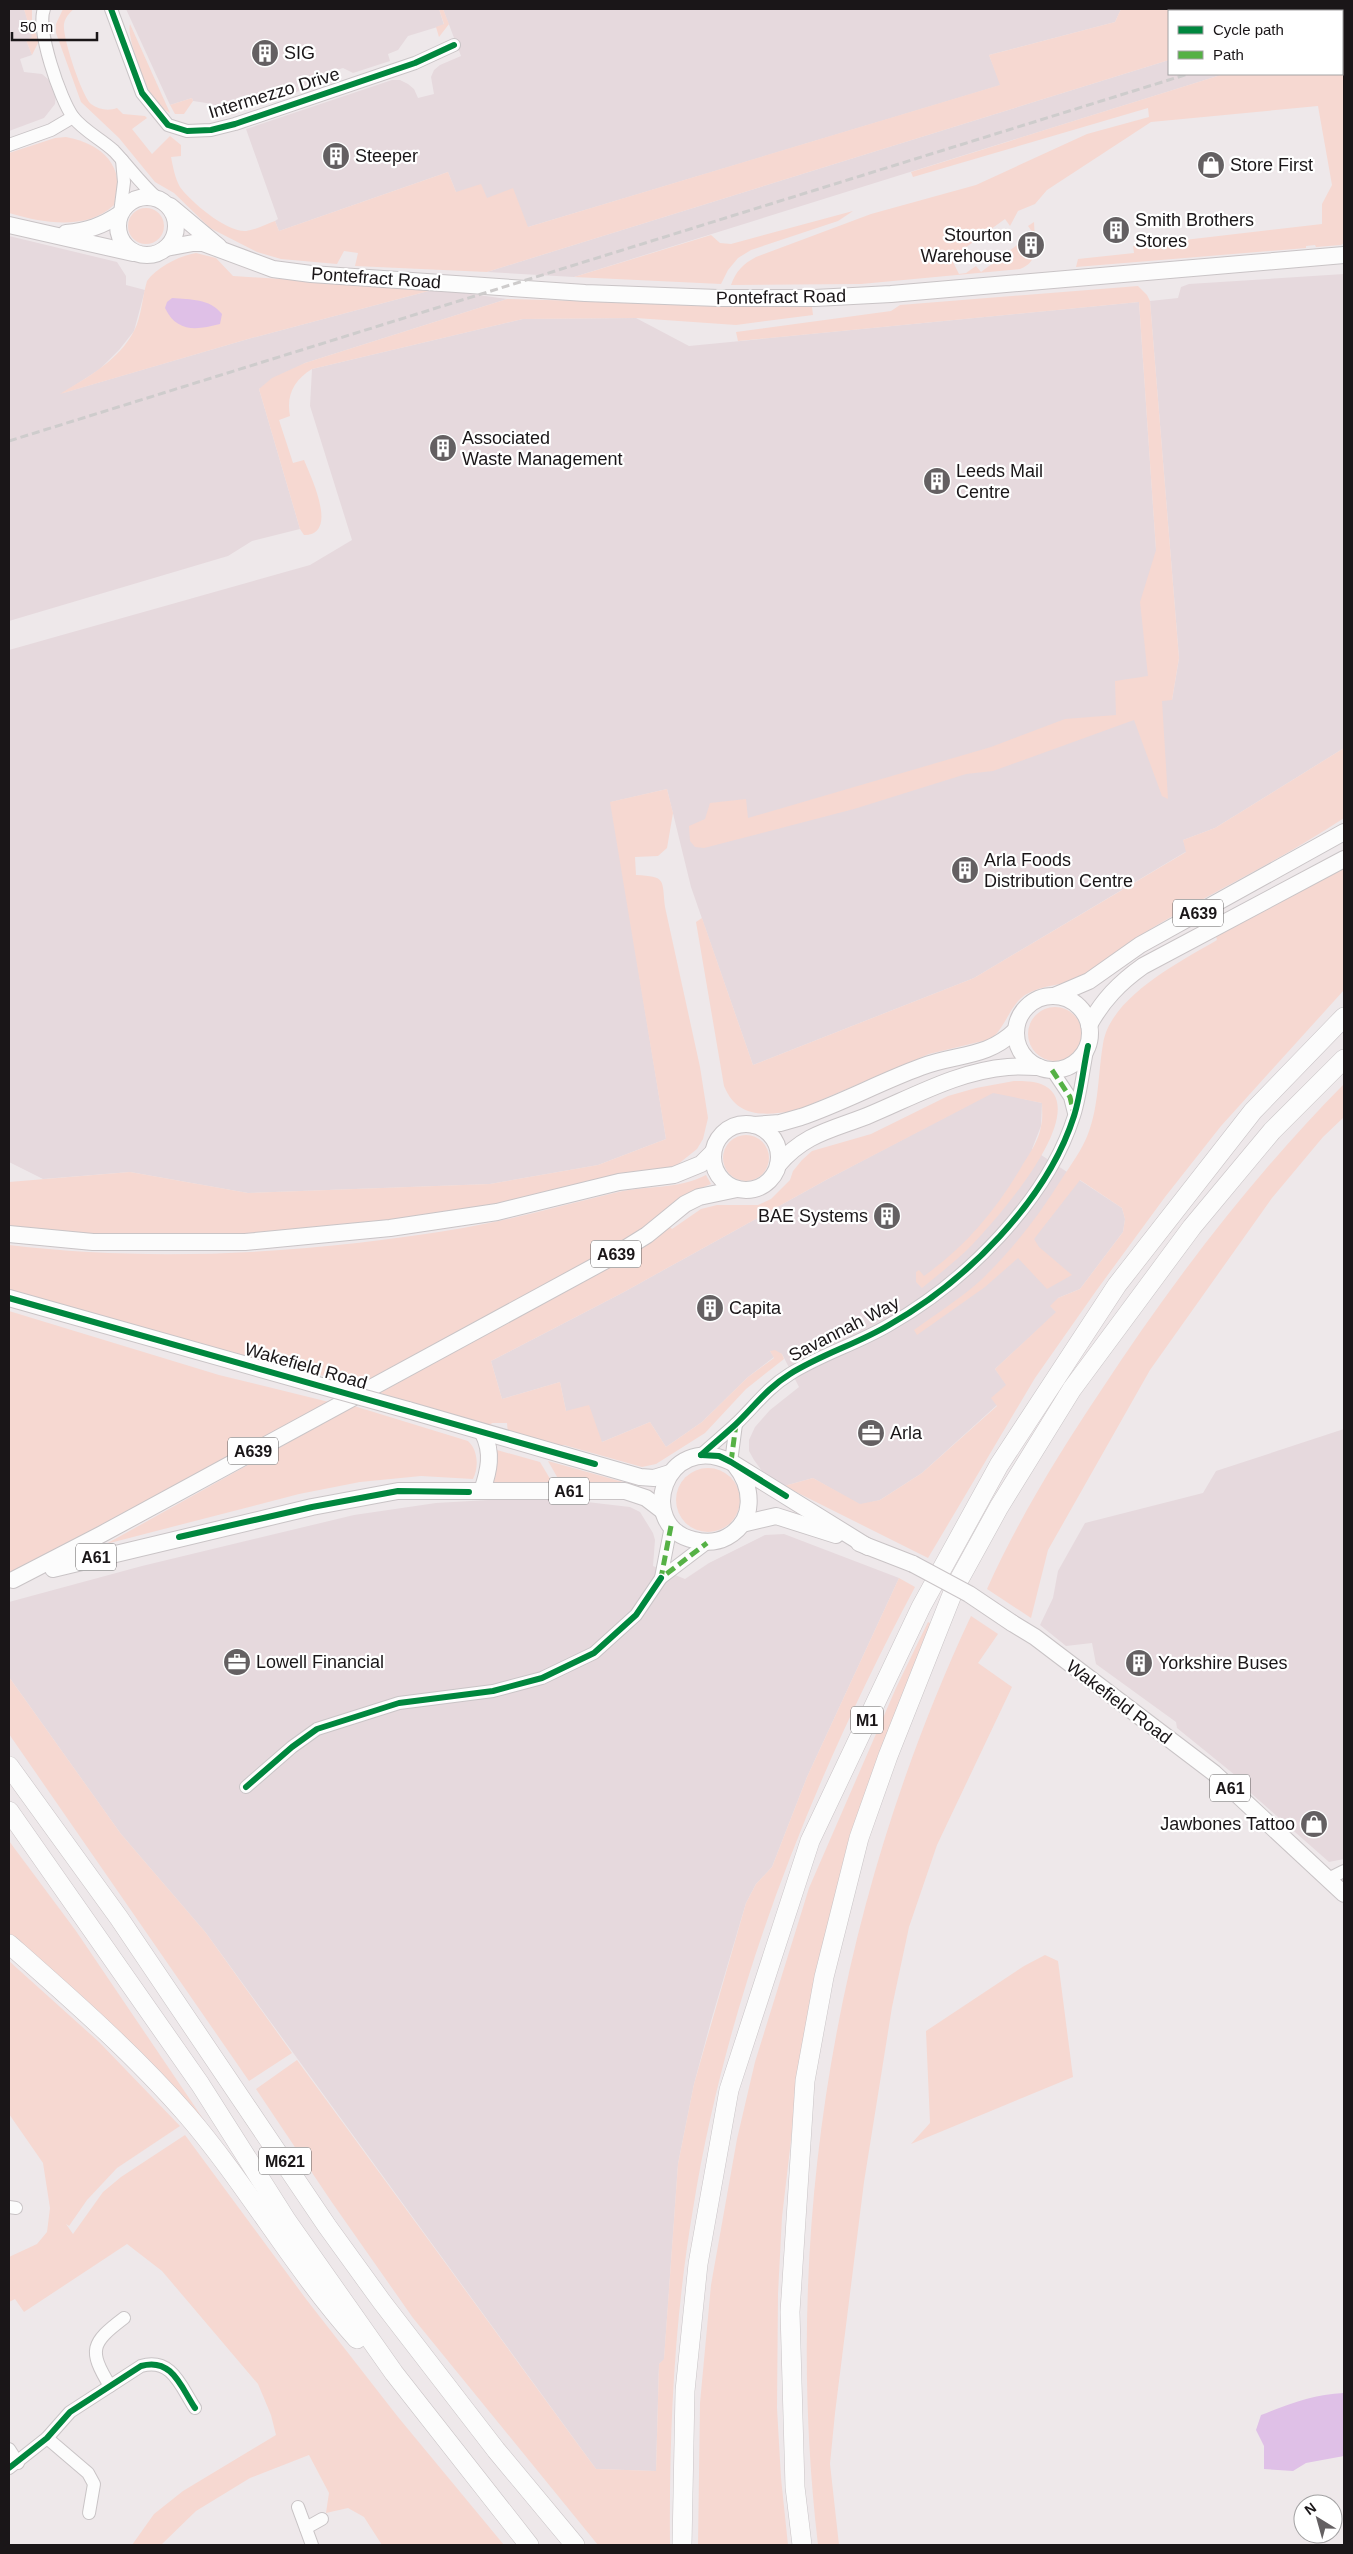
<svg xmlns="http://www.w3.org/2000/svg" width="1353" height="2554" viewBox="0 0 1353 2554" font-family="Helvetica,sans-serif">
  <style>
    .built { fill: #e6d9dd }
    .green { fill: #f6d8d1 }
    .water { fill: #dfc0e7 }
    .lines { fill: none; stroke-linecap: round; stroke-linejoin: round }
    .minor-casing { stroke: #c9c4c6; stroke-width: 14 }
    .major-casing { stroke: #c9c4c6; stroke-width: 18 }
    .highway-casing { stroke: #c9c4c6; stroke-width: 20 }
    .minor { stroke: #fcfcfc; stroke-width: 12 }
    .major { stroke: #fcfcfc; stroke-width: 16 }
    .highway { stroke: #fcfcfc; stroke-width: 19 }
    .rail { stroke: #cecccc; stroke-width: 3; stroke-dasharray: 8 4; stroke-linecap: butt }
    .major-bridge-casing { stroke: #c9c4c6; stroke-width: 18; stroke-linecap: butt }
    .major-bridge { stroke: #fcfcfc; stroke-width: 16 }
    .quiet { stroke: #55b145; stroke-width: 5; stroke-dasharray: 10 5; stroke-linecap: butt }
    .cycleway-casing { stroke: #fff; stroke-width: 9 }
    .cycleway { stroke: #00873e; stroke-width: 6 }
    .labels { text-anchor: middle; dominant-baseline: central; stroke-width: 4.5; stroke-linejoin: round; paint-order: stroke }
    .shield { fill: #fff; stroke: #5f5c5d; stroke-width: 1 }
    .shield-label { font-size: 16px; font-weight: bold; fill: #1a1618 }
    .poi-label { font-size: 18px; fill: #1a1618; stroke: #fff; text-anchor: start }
    .street-label { font-size: 18px; fill: #1a1618; stroke: #fff }
  </style>
  <rect width="100%" height="100%" fill="#eee8ea"/>
  <g class="built">
    <path d="M9,9H24L33,37L26,40L32,55L20,59L24,72L42,74L49,80L56,95L55,104L44,118L9,131Z"/>
    <path d="M126,9H439L444,25L408,36L398,50L388,54L390,61L353,73L343,68L328,73L326,81L323,83L243,110L240,99L214,107L213,104L193,101L192,98L170,105Z"/>
    <path d="M443,9H1121L1115,22L989,55L1001,85L528,227L486,198L456,192L448,172L279,231L275,221L278,219L246,129L392,80H400L408,84L414,89L418,98L434,94L431,77L434,70L440,65L461,56Z"/>
    <path d="M1328,9H1344V36L1342,37V11H1320Z"/>
    <path d="M1169,60V74H1224L574,277L487,272Z"/>
    <path d="M9,236L117,262L126,276V285L145,290L134,331L119,350L100,369L63,393L248,339L436,289L507,299L305,363L259,389L300,529L252,541L228,556L9,621Z"/>
    <path d="M1344,274V748L1215,828L1183,840L1187,851L974,978L753,1065L691,887L667,789L611,802L666,1139L598,1165L490,1184L248,1193L130,1172L43,1179L9,1162V650L310,565L352,540L310,406L312,369L523,319L636,318L689,346L1139,302L1156,550L1162,700H1172L1179,658L1150,301L1178,298L1181,287L1189,284Z"/>
    <path d="M993,1092L1042,1103L1041,1126L1032,1149L1122,1208L1125,1219L1123,1232L1080,1289L1058,1298L1057,1312L995,1369L1007,1385L997,1405L922,1473L880,1500L860,1505L813,1478L784,1486L762,1471L754,1460L749,1451V1440L755,1427L770,1410L799,1387L782,1354L770,1351L774,1357L748,1377L702,1422L666,1447L650,1422L602,1442L566,1411L560,1382L502,1399L491,1361L624,1292L826,1180Z"/>
    <path d="M1344,1429V1859L1329,1862L1244,1787L1246,1784L1177,1728L1176,1722L1096,1664L1092,1643L1066,1646L1040,1625L1053,1598L1058,1571L1085,1523L1203,1493L1216,1471Z"/>
    <path d="M506,1499H561L630,1507L640,1512L653,1533L655,1540L653,1566L685,1579L709,1563L765,1535L784,1534L899,1578L807,1777L772,1867L756,1884L746,1903L711,2021L694,2084L678,2164L664,2360L659,2364L656,2471L596,2469L206,1933L121,1834L9,1677V1602L142,1566L354,1515L436,1503Z"/>
  </g>
  <g class="green">
    <path d="M24,9H32V25L39,41L32,55L26,40L32,37Z"/>
    <path d="M63,9H74C69,13 65,18 64,24C62,37 82,96 91,104C99,110 109,111 117,108L123,114L145,116L147,118L132,129L152,154L170,136L181,145V156L171,157C173,167 175,178 180,187C191,202 226,232 246,231C255,230 267,224 275,221L279,231L448,172L456,192L481,184L487,198L513,188L528,227L1000,85L989,55L1115,22L1121,9H1262L1263,11H1169V60L487,272L355,266L358,253L344,251L337,264L281,259L257,252L210,228L174,193L155,182L119,138L81,102L56,33V24Z"/>
    <path d="M439,9H443L449,24L439,37L436,27L444,24Z"/>
    <path d="M130,24L170,113C161,108 155,101 150,93C144,82 126,35 130,24Z"/>
    <path d="M1344,36V243L1341,245L1316,247L1315,245L1306,246V248L1076,267L1078,259L1134,253L1133,246L1322,224V204L1332,185L1318,106L1151,122L1047,190L1035,204L1018,211L1010,226L1005,219L951,258L959,274L966,273L976,266L981,272L1033,233L1028,226L1034,222L1035,241L1027,242L1028,249H1036C1034,259 1030,265 1020,269L861,284L731,285C736,271 743,264 756,257L871,214L976,185L1087,134L1149,117L1148,108L913,177L911,172L1224,74H1342V37Z"/>
    <path d="M192,98L193,101L184,114H175L170,105Z"/>
    <path d="M241,99L243,110L226,116L214,107Z"/>
    <path d="M66,137C102,144 127,166 114,205C86,231 43,223 9,213V153L55,138Z"/>
    <circle cx="146" cy="226" r="18"/>
    <path d="M853,211L838,221L751,250L738,258L728,270L721,284L574,277L711,235L720,243L731,244Z"/>
    <path d="M196,253L216,258L233,276L436,289L248,339L60,394C88,377 119,360 134,331C142,316 142,297 147,281C157,267 179,256 196,253Z"/>
    <path d="M1138,286L1147,295L1150,301L1179,658L1172,700L1162,701L1168,799L1162,796L1134,720L993,771L966,774L854,809L704,848L695,847L690,841L689,826L705,819L710,803L746,799L748,818L991,747L1065,719L1116,715L1115,681L1148,676L1140,602L1156,550L1139,302L738,341L736,332L891,311L900,305Z"/>
    <path d="M507,299L812,307L813,315L736,325L636,318L523,319L312,369C294,380 286,395 290,416L279,420L293,463L304,460C310,475 340,535 304,535L300,529L259,389L272,378L305,363Z"/>
    <path d="M1344,748V818C1279,861 1210,893 1144,933C1124,945 1102,968 1083,977C1064,986 1043,984 1025,995C1009,1006 1006,1027 991,1039L929,1054L795,1111C764,1115 738,1119 724,1086L696,922L702,918L753,1065L974,978L1186,852L1183,840L1215,828Z"/>
    <path d="M667,789L673,813L667,848L658,856L635,857L636,875C666,877 662,878 665,907L700,1067L708,1118L703,1139L697,1149L677,1165L678,1167L457,1213L282,1234L179,1237L57,1233L9,1228V1182L130,1172L248,1193L490,1184L598,1165L666,1139L610,802Z"/>
    <path d="M1344,867V990L1221,1126L1165,1197L1096,1291L1035,1378L928,1558L784,1486L813,1478L860,1504L880,1500L922,1473L997,1406L991,1398L1006,1385L995,1369L1056,1312L1050,1306L1058,1298L1080,1289L1123,1232L1125,1219L1122,1208L1080,1180L1034,1239L1039,1247L1072,1275L1047,1289L1018,1258L985,1287L917,1335L914,1330C936,1314 961,1298 981,1280C1012,1250 1038,1217 1061,1180C1070,1166 1082,1150 1088,1134C1099,1106 1098,1073 1103,1044C1110,997 1180,962 1217,940L1216,936Z"/>
    <circle cx="1055" cy="1034" r="27"/>
    <path d="M1014,1081C1022,1081 1032,1081 1041,1084C1098,1107 993,1223 972,1245C956,1261 939,1274 922,1288L916,1282V1272L919,1270L924,1276C966,1246 997,1209 1023,1164C1030,1153 1039,1140 1041,1126C1043,1119 1042,1110 1042,1103L993,1093L826,1180L624,1292L491,1361L502,1399L560,1382L566,1411L589,1405L602,1442L650,1422L666,1447L702,1422L748,1377L774,1358L770,1351L775,1350L782,1354L784,1359L746,1389L705,1433L656,1464L642,1467L564,1445L552,1446L508,1434L507,1423H492L488,1427L380,1393L624,1258L669,1226L672,1229L701,1209L717,1205H758L771,1199L790,1180L793,1171L802,1160L812,1151L871,1134L948,1096L976,1088Z"/>
    <path d="M1344,1084V1117L1323,1137L1272,1198L1150,1370L1048,1550L1031,1618L987,1589C1018,1520 1058,1455 1100,1392C1172,1282 1252,1177 1344,1084Z"/>
    <circle cx="746" cy="1158" r="23"/>
    <path d="M706,1175L711,1184L686,1194L631,1237L361,1388L317,1374L316,1378L9,1291V1245C159,1263 314,1253 463,1228C514,1219 564,1205 614,1193C644,1185 678,1190 706,1175Z"/>
    <path d="M9,1311L219,1375L333,1403L9,1575Z"/>
    <path d="M354,1406L468,1441C478,1450 479,1467 473,1479L421,1476L360,1482L299,1494L106,1544Z"/>
    <path d="M497,1450L540,1462L552,1482H492L494,1452Z"/>
    <path d="M548,1461L623,1482V1486L560,1482Z"/>
    <circle cx="708" cy="1500" r="32"/>
    <path d="M899,1578L915,1587C811,1782 728,1991 693,2209C674,2321 669,2433 670,2545H598L413,2318L331,2201L256,2089L297,2060L596,2469L656,2471L659,2364L664,2359L678,2164L694,2084L746,1903L756,1884L772,1867L807,1777Z"/>
    <path d="M971,1616L998,1634L978,1663L1012,1687L937,1845L909,1927L892,2007L864,2182L835,2413L830,2464L839,2545H818C781,2229 836,1904 971,1616Z"/>
    <path d="M928,1622L934,1625L905,1693L798,2080L782,2217L778,2294L777,2408L781,2478L788,2545H698L700,2403L711,2285L737,2139L755,2062L809,1888L896,1688Z"/>
    <path d="M9,1677L121,1834L206,1933L292,2053L249,2081L9,1734Z"/>
    <path d="M9,1841L76,1931L210,2129L9,1936Z"/>
    <path d="M1045,1955L1058,1961L1073,2077L911,2144L930,2123L926,2031L1024,1966Z"/>
    <path d="M9,1961L99,2042L180,2126L117,2168L87,2200L69,2226L66,2224L73,2234L103,2192L121,2177L185,2135L306,2299L398,2417L504,2545H382L364,2517L348,2508L326,2513L329,2493L309,2455L250,2478L196,2511L161,2545H132L154,2514L183,2491L276,2435L271,2415L258,2384L162,2271L127,2244L24,2312L15,2299L9,2302V2257L37,2244L47,2232L50,2208L43,2163L9,2114Z"/>
  </g>
  <g class="water">
    <path d="M172,298C191,300 209,298 222,314L220,324C197,330 177,333 165,308L167,302Z"/>
    <path d="M1344,2393V2456L1306,2463L1293,2471L1264,2469V2446L1256,2430L1261,2415C1289,2404 1314,2394 1344,2393Z"/>
  </g>
  <g class="lines">
    <g class="minor-casing">
      <g id="minor">
        <path d="M44,9C36,29 60,99 73,117C84,131 101,139 114,151C129,167 141,184 158,199"/>
        <path d="M111,9L142,93L168,125L187,131L211,130L235,124L415,63L454,45"/>
        <path d="M9,145L51,130L73,117"/>
        <path d="M120,213L124,182L122,160"/>
        <path d="M1052,1070L1070,1097L1074,1113"/>
        <path d="M701,1455C712,1445 724,1435 735,1425C754,1407 767,1388 790,1374C822,1354 857,1344 889,1325C965,1282 1047,1201 1074,1116C1081,1094 1083,1069 1088,1046"/>
        <path d="M731,1462L736,1424"/>
        <path d="M671,1526L661,1578L707,1543"/>
        <path d="M246,1787L292,1747L317,1729L399,1703L493,1691L542,1678L594,1653L636,1615L661,1578"/>
        <path d="M1330,1878L1344,1871"/>
        <path d="M9,2207L16,2208"/>
        <path d="M110,2386C88,2350 91,2343 124,2318"/>
        <path d="M47,2438L88,2473L94,2484L89,2513"/>
        <path d="M9,2449L18,2463"/>
        <path d="M9,2468L47,2438L70,2412L141,2366C172,2357 181,2387 195,2408"/>
        <path d="M298,2507L312,2545"/>
        <path d="M306,2528L322,2519"/>
      </g>
    </g>
    <g class="major-casing">
      <g id="major">
        <circle cx="147" cy="226" r="29"/>
        <path d="M170,206L219,247"/>
        <path d="M9,225L133,253"/>
        <path d="M66,233C87,231 102,226 120,214"/>
        <path d="M166,248L193,243H203L273,269L311,274L585,293L718,298H815L891,294L1344,255"/>
        <path d="M1054,996L1089,981L1140,945L1344,832"/>
        <circle cx="1053" cy="1033" r="37"/>
        <path d="M1089,1025C1103,1000 1119,983 1143,966L1344,859"/>
        <circle cx="746" cy="1157" r="33"/>
        <path d="M754,1125L780,1123L801,1117C842,1103 880,1082 921,1067C958,1053 986,1059 1016,1030"/>
        <path d="M778,1165C804,1134 831,1130 867,1116C913,1097 958,1071 1008,1067C1018,1066 1029,1067 1039,1067"/>
        <path d="M9,1234L93,1242H245L390,1228L497,1212L619,1182L674,1175L701,1164L713,1152"/>
        <path d="M9,1298L314,1384"/>
        <path d="M408,1410L640,1477L654,1478L670,1473"/>
        <path d="M735,1465C753,1487 756,1521 727,1537C716,1543 706,1543 694,1540C635,1527 664,1430 731,1462L868,1547"/>
        <path d="M482,1491C489,1470 493,1453 483,1433"/>
        <path d="M742,1524L776,1516L836,1535"/>
        <path d="M859,1543L913,1564"/>
        <path d="M53,1569L312,1507L398,1491H625L646,1498L663,1511"/>
        <path d="M13,1580L102,1534L610,1258L647,1235L685,1204L699,1197L737,1189"/>
        <path d="M1012,1623L1035,1637L1214,1773L1344,1894"/>
      </g>
    </g>
    <g class="highway-casing">
      <g id="highway">
        <path d="M9,1766L119,1918L327,2226L382,2302L496,2450L575,2545"/>
        <path d="M9,1811L200,2084L287,2221L394,2373L529,2545"/>
        <path d="M9,1944C70,1998 133,2053 187,2115C248,2186 294,2269 357,2339"/>
        <path d="M682,2545L685,2391L698,2264L729,2090L810,1841L921,1607L999,1465L1117,1285L1253,1111L1344,1017"/>
        <path d="M802,2545L795,2487L790,2312L805,2081L824,1977L859,1838L888,1756L955,1587L999,1507L1072,1389L1192,1227L1272,1131L1344,1059"/>
      </g>
    </g>
    <use href="#minor" class="minor"/>
    <use href="#major" class="major"/>
    <use href="#highway" class="highway"/>
    <g class="rail">
      <path d="M1342,26L1344,25"/>
      <path d="M9,441L1188,74"/>
    </g>
    <g class="major-bridge-casing">
      <g id="major-bridge">
        <path d="M314,1384L408,1410"/>
        <path d="M913,1564L969,1594L1012,1623"/>
      </g>
    </g>
    <use href="#major-bridge" class="major-bridge"/>
    <g class="quiet">
      <path d="M1052,1070L1070,1097L1073,1110"/>
      <path d="M731,1462L736,1424"/>
      <path d="M671,1526L661,1578L707,1543"/>
    </g>
    <g class="cycleway-casing">
      <g id="cycleway">
        <path d="M111,9L142,93L168,125L187,131L211,130L235,124L415,63L454,45"/>
        <path d="M9,1298L595,1464"/>
        <path d="M701,1455C712,1445 724,1435 735,1425C754,1407 767,1388 790,1374C822,1354 857,1344 889,1325C965,1282 1047,1201 1074,1116C1081,1094 1083,1069 1088,1046"/>
        <path d="M701,1455L719,1456L731,1462L786,1496"/>
        <path d="M179,1537L312,1507L398,1491L469,1492"/>
        <path d="M246,1787L292,1747L317,1729L399,1703L493,1691L542,1678L594,1653L636,1615L661,1578"/>
        <path d="M9,2468L47,2438L70,2412L141,2366C172,2357 181,2387 195,2408"/>
      </g>
    </g>
    <use href="#cycleway" class="cycleway"/>
  </g>
  <defs>
    <g id="building-disc" transform="scale(1.4375)"><circle r="9.5" fill="#646062" stroke="#fff"/><path d="M-4-6H4V6H1V3H-1V6H-4ZM-2.5-4.3h1.7v1.8h-1.7ZM.8-4.3h1.7v1.8H.8ZM-2.5-1h1.7V.8h-1.7ZM.8-1h1.7V.8H.8Z" fill="#fff"/></g>
    <g id="shop-disc" transform="scale(1.4375)"><circle r="9.5" fill="#646062" stroke="#fff"/><path d="M-5-2.5h2.3a2.7 3.5 0 0 1 5.4 0H5L5.5 6h-11ZM-1.5-2.5h3a1.5 2.3 0 0 0-3 0Z" fill="#fff"/></g>
    <g id="office-disc" transform="scale(1.4375)"><circle r="9.5" fill="#646062" stroke="#fff"/><path d="M-6-3h4V-5.5h4V-3h4V5H-6ZM-1-4.5V-3h2v-1.5ZM-6 0V1H6V0Z" fill="#fff"/></g>
  </defs>
  <g fill-rule="evenodd">
    <use href="#building-disc" x="265" y="53"/>
    <use href="#building-disc" x="336" y="156"/>
    <use href="#shop-disc" x="1211" y="165"/>
    <use href="#building-disc" x="1116" y="230"/>
    <use href="#building-disc" x="1031" y="245"/>
    <use href="#building-disc" x="443" y="448"/>
    <use href="#building-disc" x="937" y="481"/>
    <use href="#building-disc" x="965" y="870"/>
    <use href="#building-disc" x="887" y="1216"/>
    <use href="#building-disc" x="710" y="1308"/>
    <use href="#office-disc" x="871" y="1433"/>
    <use href="#office-disc" x="237" y="1662"/>
    <use href="#building-disc" x="1139" y="1663"/>
    <use href="#shop-disc" x="1314" y="1824"/>
  </g>
  <g class="labels">
    <g class="shield">
      <rect x="1173" y="899.5" width="50" height="27" rx="4"/>
      <rect x="591" y="1240.5" width="50" height="27" rx="4"/>
      <rect x="228" y="1437.5" width="50" height="27" rx="4"/>
      <rect x="549" y="1477.5" width="40" height="27" rx="4"/>
      <rect x="76" y="1543.5" width="40" height="27" rx="4"/>
      <rect x="851" y="1706.5" width="32" height="27" rx="4"/>
      <rect x="1210" y="1774.5" width="40" height="27" rx="4"/>
      <rect x="259" y="2147.5" width="52" height="27" rx="4"/>
    </g>
    <g class="shield-label">
      <text x="1198" y="913">A639</text>
      <text x="616" y="1254">A639</text>
      <text x="253" y="1451">A639</text>
      <text x="569" y="1491">A61</text>
      <text x="96" y="1557">A61</text>
      <text x="867" y="1720">M1</text>
      <text x="1230" y="1788">A61</text>
      <text x="285" y="2161">M621</text>
    </g>
    <g class="poi-label">
      <text x="284" y="53">SIG</text>
      <text x="355" y="156">Steeper</text>
      <text x="1230" y="165">Store First</text>
      <text x="1135" y="220">Smith Brothers<tspan x="1135" dy="21">Stores</tspan></text>
      <text x="1012" y="235" text-anchor="end">Stourton<tspan x="1012" dy="21">Warehouse</tspan></text>
      <text x="462" y="438">Associated<tspan x="462" dy="21">Waste Management</tspan></text>
      <text x="956" y="471">Leeds Mail<tspan x="956" dy="21">Centre</tspan></text>
      <text x="984" y="860">Arla Foods<tspan x="984" dy="21">Distribution Centre</tspan></text>
      <text x="868" y="1216" text-anchor="end">BAE Systems</text>
      <text x="729" y="1308">Capita</text>
      <text x="890" y="1433">Arla</text>
      <text x="256" y="1662">Lowell Financial</text>
      <text x="1158" y="1663">Yorkshire Buses</text>
      <text x="1295" y="1824" text-anchor="end">Jawbones Tattoo</text>
    </g>
    <g class="street-label">
      <text transform="translate(274 93) rotate(-17)">Intermezzo Drive</text>
      <text transform="translate(376 278) rotate(4)">Pontefract Road</text>
      <text transform="translate(781 297) rotate(-1)">Pontefract Road</text>
      <text transform="translate(844 1329) rotate(-27)">Savannah Way</text>
      <text transform="translate(306 1366) rotate(16)">Wakefield Road</text>
      <text transform="translate(1119 1702) rotate(37)">Wakefield Road</text>
    </g>
  </g>
  <rect width="1353" height="2554" fill="none" stroke="#1a1618" stroke-width="20"/>
  <rect x="1168" y="10" width="175" height="65" fill="#ffffff" stroke="#a3a2a3"/>
  <rect x="1178" y="26" width="25" height="8" fill="#00873e" stroke="#a3a2a3"/>
  <text x="1213" y="35" font-size="15" fill="#1a1618">Cycle path</text>
  <rect x="1178" y="51" width="25" height="8" fill="#55b145" stroke="#a3a2a3"/>
  <text x="1213" y="60" font-size="15" fill="#1a1618">Path</text>
  <g transform="translate(1318 2519) rotate(323)"><circle r="24" fill="#ffffff" stroke="#a3a2a3"/>
  <path d="M0-4L9 19L0 12L-9 19Z" fill="#646062"/>
  <text y="-8" font-size="14" font-weight="bold" text-anchor="middle" fill="#1a1618">N</text>
  </g>
  <path d="M12 32v8h85v-8" fill="none" stroke="#1a1618" stroke-width="2.5"/>
  <text x="20" y="32" font-size="15" fill="#1a1618" stroke="#ffffff" stroke-width="4" paint-order="stroke">50 m</text>
</svg>
